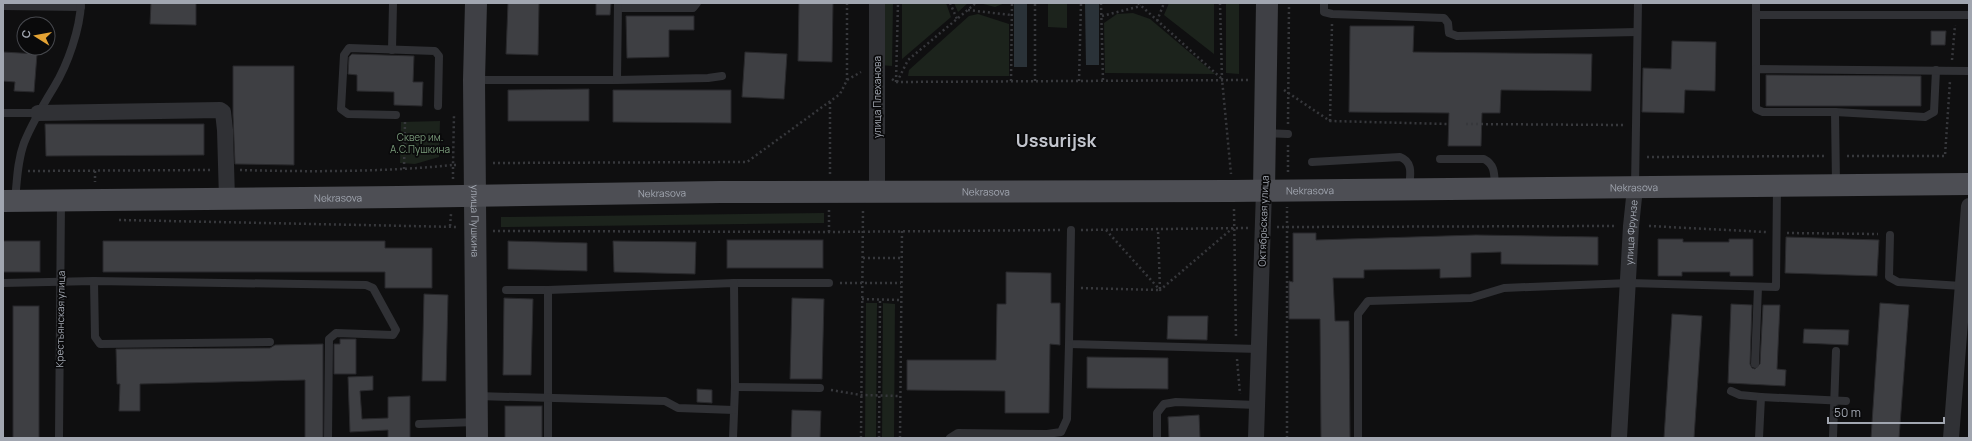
<svg xmlns="http://www.w3.org/2000/svg" width="1972" height="441" viewBox="0 0 1972 441" font-family="Manrope,sans-serif">
  <style>
    .green { fill: #1c231c }
    .water { fill: #2a3238 }
    .building { fill: #3e3f43; stroke: #29292c }
    .lines { fill: none; stroke-linecap: round; stroke-linejoin: round }
    .path { stroke: #37383c; stroke-width: 2.5; stroke-dasharray: 2 3; stroke-linecap: butt }
    .lane { stroke: #303135; stroke-width: 8 }
    .street { stroke: #303135; stroke-width: 16 }
    .secondary { stroke: #3f4045; stroke-width: 22 }
    .primary { stroke: #4d4e54; stroke-width: 22 }
    .labels { text-anchor: middle; dominant-baseline: central; stroke-width: 3.5; stroke-linejoin: round; paint-order: stroke }
    .street-label { font-size: 10px; fill: #a1a6b0; stroke: #0a0a0b }
    .park-label { font-size: 10px; fill: #799a7a; stroke: #0a0a0b }
    .town-label { font-size: 18px; font-weight: bold; fill: #c2c5cd; stroke: #0a0a0b }
  </style>
  <rect width="100%" height="100%" fill="#0f0f10"/>
  <g class="green">
    <path d="M881,3H893L892,66L880,65Z"/>
    <path d="M902,3H946L951,17L902,59Z"/>
    <path d="M954,3H968L958,12Z"/>
    <path d="M1005,3L995,7L983,4L984,3Z"/>
    <path d="M1048,3H1067V28L1048,27Z"/>
    <path d="M1169,3H1214V54L1164,15Z"/>
    <path d="M1226,3H1239V74L1226,73Z"/>
    <path d="M1133,13L1150,19L1215,74L1105,73L1104,23L1117,14Z"/>
    <path d="M978,14L1009,24V76H908L909,70L969,16Z"/>
    <path d="M440,121L439,157L415,164L400,163L401,122Z"/>
    <path d="M824,213V223L501,227V217Z"/>
    <path d="M866,303H877L876,438H865Z"/>
    <path d="M883,303L895,304L894,438H882Z"/>
  </g>
  <g class="water">
    <rect x="1014" y="3" width="13" height="64"/>
    <path d="M1085,3H1099V65H1086Z"/>
  </g>
  <g class="building">
    <path d="M151,3H196V25L150,24Z"/>
    <path d="M508,3H539L538,55L506,54Z"/>
    <path d="M596,3H611L610,15H596Z"/>
    <path d="M799,3H833L832,62L798,61Z"/>
    <path d="M626,16H694V30H669V57L627,58Z"/>
    <path d="M1350,26H1414L1413,52L1592,54L1591,91L1501,90L1500,113H1482L1481,146H1448L1449,113L1349,112Z"/>
    <path d="M1931,31H1946L1945,45H1931Z"/>
    <path d="M1672,41L1716,42L1715,91L1685,90L1684,113L1642,112L1643,68L1671,69Z"/>
    <path d="M3,52L37,54L34,92L14,91L15,82L3,81Z"/>
    <path d="M745,52L787,54L784,99L742,97Z"/>
    <path d="M352,54L414,56L413,82H423L422,106L394,105V92L357,91V75L348,74L349,57Z"/>
    <path d="M233,66H294V165L235,164L233,115Z"/>
    <path d="M1766,75L1921,76V106H1766Z"/>
    <path d="M589,89V121H508V90Z"/>
    <path d="M613,90H731V123L613,122Z"/>
    <path d="M45,124H204V155L46,156Z"/>
    <path d="M1293,233H1316V240L1476,235L1598,237V265L1501,264V252L1471,253V277L1440,278V269L1364,270V278H1333L1335,321H1349L1350,438H1321L1320,319H1289V281L1293,282Z"/>
    <path d="M1786,237L1879,240L1877,276L1785,273Z"/>
    <path d="M1658,239H1683V242H1729V239H1753V276H1730V272H1682V276H1658Z"/>
    <rect x="727" y="240" width="96" height="28"/>
    <rect x="3" y="241" width="37" height="31"/>
    <path d="M103,241H385V248H432V288H385V272H103Z"/>
    <path d="M508,241L587,243V271L508,269Z"/>
    <path d="M613,241L696,242L695,274L614,272Z"/>
    <path d="M1006,272L1051,273V303H1060V345L1050,344L1049,413H1005V391L907,390V360H996L997,304H1006Z"/>
    <path d="M424,294L448,295L446,381H422Z"/>
    <path d="M504,298L533,299L531,375H503Z"/>
    <path d="M792,298L824,299L822,379H790Z"/>
    <path d="M1880,303L1909,305L1899,438H1871Z"/>
    <path d="M1731,304L1752,305L1750,364L1752,368L1755,369L1760,364L1763,305H1780L1777,369L1786,370L1785,386L1728,383Z"/>
    <rect x="13" y="306" width="26" height="132"/>
    <path d="M1672,314L1702,316L1694,438H1664Z"/>
    <path d="M1168,316H1208L1207,340L1167,339Z"/>
    <path d="M1804,329L1849,330L1848,345L1803,343Z"/>
    <path d="M340,339H356V374H334V344H340Z"/>
    <path d="M323,344V438H305V380L140,384V411H119L120,384H117L116,349L270,348L275,345Z"/>
    <path d="M1087,357L1168,358V389L1087,388Z"/>
    <path d="M373,376V390L360,391L362,419L388,418V397L410,396V438H388V430L350,432L348,377Z"/>
    <path d="M697,389L712,390V403L697,402Z"/>
    <rect x="505" y="406" width="37" height="32"/>
    <path d="M792,410L821,411L820,438H791Z"/>
    <path d="M1199,415L1200,438H1169L1168,417Z"/>
  </g>
  <g class="lines">
    <g class="path">
      <path d="M950,3L957,19"/>
      <path d="M1101,3L1103,80"/>
      <path d="M1138,3L1222,79"/>
      <path d="M1220,3L1222,79L1231,174"/>
      <path d="M968,10L1011,15"/>
      <path d="M1102,16L1141,6"/>
      <path d="M1157,21L1164,3"/>
      <path d="M1952,60L1955,25"/>
      <path d="M892,79L896,82L1248,80"/>
      <path d="M847,80V3"/>
      <path d="M1011,81L1012,3"/>
      <path d="M1035,81V3"/>
      <path d="M1079,81L1081,3"/>
      <path d="M896,82L898,3"/>
      <path d="M897,82L908,60L976,3"/>
      <path d="M1284,90L1330,121L1448,124"/>
      <path d="M1330,121L1332,24"/>
      <path d="M1288,124L1289,3"/>
      <path d="M1466,124L1625,125"/>
      <path d="M1847,156H1945L1950,81"/>
      <path d="M1647,157L1826,156"/>
      <path d="M493,163L747,162L840,94L847,80L861,72"/>
      <path d="M404,169L405,122"/>
      <path d="M240,170C311,172 383,172 453,165L454,115"/>
      <path d="M28,171L211,170"/>
      <path d="M95,171V182"/>
      <path d="M1288,172V145"/>
      <path d="M830,174V101"/>
      <path d="M453,179V165H456"/>
      <path d="M1234,209L1236,338"/>
      <path d="M119,220L458,227"/>
      <path d="M450,226L451,214"/>
      <path d="M1649,226L1766,232"/>
      <path d="M1277,227L1616,226"/>
      <path d="M1081,230L1248,228"/>
      <path d="M1106,230L1160,290L1234,227"/>
      <path d="M493,231L829,232L1060,230"/>
      <path d="M829,232V209"/>
      <path d="M1787,233L1878,234"/>
      <path d="M863,258H901"/>
      <path d="M840,283H901"/>
      <path d="M1081,288L1160,290L1158,230"/>
      <path d="M862,299L901,300"/>
      <path d="M1237,359L1240,394"/>
      <path d="M831,390L861,395L900,396"/>
      <path d="M861,438L863,209"/>
      <path d="M879,438L880,300"/>
      <path d="M900,438L902,231"/>
      <path d="M1287,438V207"/>
    </g>
    <g class="lane">
      <path d="M1324,3V12L1332,14L1444,18L1448,23L1449,33L1457,36L1637,32"/>
      <path d="M1756,3V15H1969"/>
      <path d="M3,6L81,7"/>
      <path d="M618,8H693L697,3"/>
      <path d="M1756,15V69"/>
      <path d="M392,50L393,3"/>
      <path d="M475,80H617L708,78L722,76"/>
      <path d="M617,80L618,3"/>
      <path d="M1835,112L1925,117L1934,112L1936,70"/>
      <path d="M3,113H38"/>
      <path d="M396,115L348,114L341,109L344,55L349,48L435,51L439,56L438,106"/>
      <path d="M1265,133L1288,134"/>
      <path d="M1440,159H1484C1496,165 1494,176 1495,187"/>
      <path d="M1312,162L1400,157C1414,162 1410,176 1409,188"/>
      <path d="M1836,184L1835,112H1763L1756,109V69L1969,71"/>
      <path d="M1635,187L1638,3"/>
      <path d="M15,201C17,182 17,162 24,143C32,123 43,105 54,87C68,64 80,29 81,3"/>
      <path d="M1071,230L1069,344L1259,349"/>
      <path d="M1890,235L1889,277L1898,282L1962,286"/>
      <path d="M94,281L95,337L100,344L270,342"/>
      <path d="M3,283L94,281L366,285L373,288L396,330L393,335L336,333L329,339L328,438"/>
      <path d="M734,283H829"/>
      <path d="M506,290H548L734,283L735,387L733,438"/>
      <path d="M548,290V438"/>
      <path d="M1755,364L1758,287"/>
      <path d="M735,387L820,388"/>
      <path d="M1731,391L1740,395L1761,397"/>
      <path d="M477,396L665,401L678,408L734,410"/>
      <path d="M419,424L476,422"/>
      <path d="M1833,437L1836,351"/>
      <path d="M59,438L61,201"/>
      <path d="M950,438L958,433L1047,434L1061,432L1067,419L1069,344"/>
      <path d="M1157,438V413L1164,404L1176,402L1257,405"/>
      <path d="M1358,438V314L1368,301L1471,298L1504,288L1629,283L1776,287L1777,187"/>
      <path d="M1759,438L1761,397L1846,401"/>
    </g>
    <g class="street">
      <path d="M38,113L220,110L223,112L225,130L227,199"/>
      <path d="M877,191V3"/>
      <path d="M1256,438L1264,190"/>
      <path id="s1" d="M1619,438L1631,226L1635,188"/>
      <path d="M1951,438L1969,206"/>
    </g>
    <g class="secondary">
      <path id="s2" d="M476,3L474,80L477,438"/>
      <path d="M1264,190L1267,3"/>
    </g>
    <path class="primary" id="s3" d="M3,201L398,197L720,192L1232,191L1969,184"/>
  </g>
  <g class="labels">
    <g class="street-label">
      <text transform="translate(877 97) rotate(-90)">улица Плеханова</text>
      <text stroke="none"><textPath href="#s3" startOffset="1631">Nekrasova</textPath></text>
      <text stroke="none"><textPath href="#s3" startOffset="1307">Nekrasova</textPath></text>
      <text stroke="none"><textPath href="#s3" startOffset="983">Nekrasova</textPath></text>
      <text stroke="none"><textPath href="#s3" startOffset="659">Nekrasova</textPath></text>
      <text stroke="none"><textPath href="#s3" startOffset="335">Nekrasova</textPath></text>
      <text stroke="none"><textPath href="#s2" startOffset="218">улица Пушкина</textPath></text>
      <text transform="translate(1263 221) rotate(-88)">Октябрьская улица</text>
      <text stroke="none"><textPath href="#s1" startOffset="206">улица Фрунзе</textPath></text>
      <text transform="translate(60 319) rotate(-89)">Крестьянская улица</text>
    </g>
    <g class="park-label">
      <text x="420" y="137">Сквер им.<tspan x="420" dy="12">А.С.Пушкина</tspan></text>
    </g>
    <g class="town-label">
      <text x="1056" y="140">Ussurijsk</text>
    </g>
  </g>
  <rect width="1972" height="441" fill="none" stroke="#a1a6b0" stroke-width="8"/>
  <g transform="translate(36 36) rotate(281)"><circle r="19" fill="#0a0a0b" stroke="#46484d"/>
  <path d="M0-3L7 15L0 10L-7 15Z" fill="#e4a334"/>
  <text y="-6" font-size="11" font-weight="bold" text-anchor="middle" fill="#a1a6b0">С</text>
  </g>
  <path d="M1828 417v6h116v-6" fill="none" stroke="#a1a6b0" stroke-width="2"/>
  <text x="1834" y="417" font-size="12" fill="#a1a6b0" stroke="#0a0a0b" stroke-width="3" paint-order="stroke">50 m</text>
</svg>
